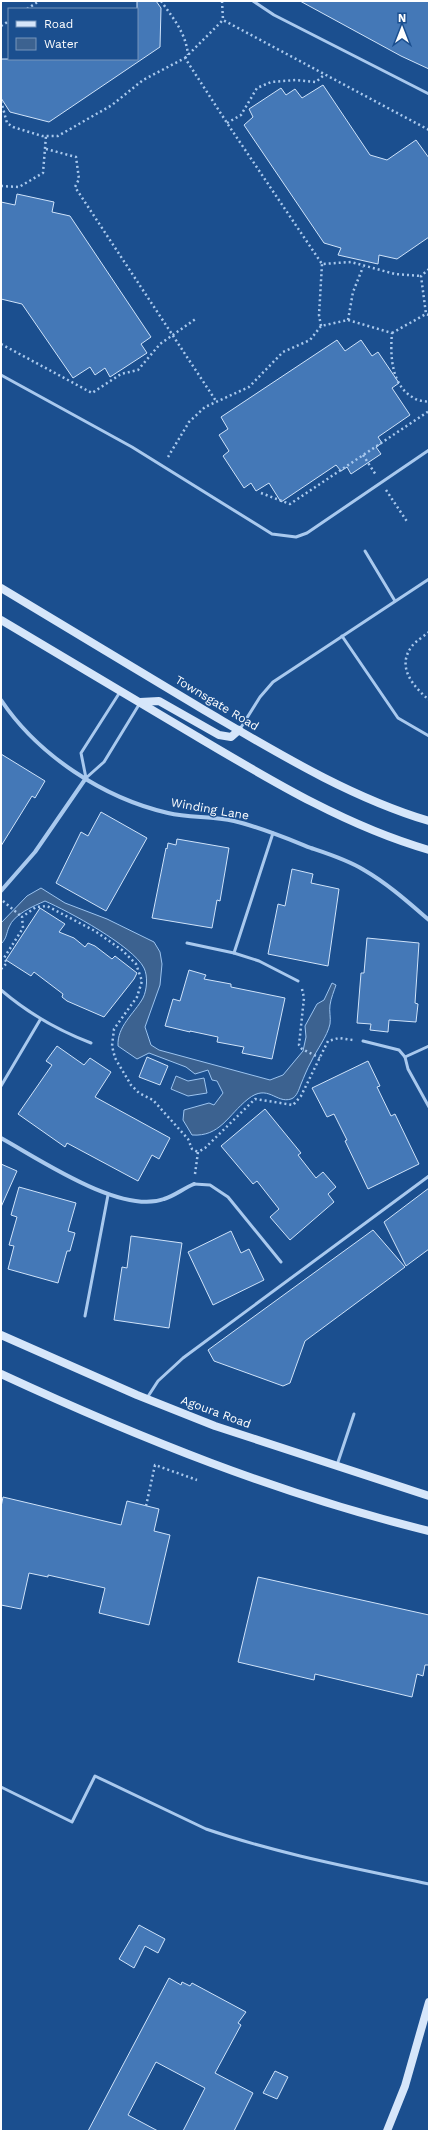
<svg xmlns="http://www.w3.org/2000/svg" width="430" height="2132" viewBox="0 0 430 2132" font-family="'Work Sans',sans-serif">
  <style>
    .water { fill: #3c6290; stroke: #9cc4f0 }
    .building { fill: #4478b7; stroke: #cfe3fa }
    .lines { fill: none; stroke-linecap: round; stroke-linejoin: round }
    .path { stroke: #a9c9ee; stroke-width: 2.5; stroke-dasharray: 2 3; stroke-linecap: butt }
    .lane { stroke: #a9c9ee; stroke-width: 3 }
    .street { stroke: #a9c9ee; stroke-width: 4 }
    .secondary { stroke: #d6e6fa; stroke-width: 8 }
    .labels { text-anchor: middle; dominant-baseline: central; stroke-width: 3; stroke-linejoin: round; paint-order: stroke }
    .street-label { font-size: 12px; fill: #fff; stroke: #1b4f8f }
  </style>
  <rect width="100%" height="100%" fill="#1b4f8f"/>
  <g class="water">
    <path d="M41,888L65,903L107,919L154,942L160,952L162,964L160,985L145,1027L151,1045L159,1050L270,1080L283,1075L303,1051L306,1037L305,1026L317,1004L324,1000L332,983L336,985C334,991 331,998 330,1005C329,1011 331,1018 330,1024C327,1037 317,1049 311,1062C307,1069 304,1077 301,1084C299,1089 297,1097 291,1099C276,1104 268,1083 248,1099C228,1115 220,1137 192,1135L183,1120L184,1110L209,1103L214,1105L223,1093L217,1081L212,1080L208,1070L195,1074L186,1067L149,1053L137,1059L118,1046C117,1026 134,1014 143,998C147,990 148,976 144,968C133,946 68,911 45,901C34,906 14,914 9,927C6,934 7,938 1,944V923L27,896Z"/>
    <path d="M176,1076L188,1081L204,1078L207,1093L188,1096L171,1089Z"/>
  </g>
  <g class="building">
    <path d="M137,1H156L161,8L160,47L49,122L10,112L1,98V59H137Z"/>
    <path d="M300,1H429V69L401,56Z"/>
    <path d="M323,85L370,155L387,160L416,140L429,158V237L397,259L379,255L378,264L338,255L341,248L324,243L244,125L253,117L249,109L281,88L286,95L295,89L302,98Z"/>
    <path d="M17,194L54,202L52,212L70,216L151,337L141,344L147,353L110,377L105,368L95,375L90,367L73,378L22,304L1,299V202L15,205Z"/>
    <path d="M337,340L345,351L361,340L372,356L378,352L399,383L392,388L410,415L378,437L382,443L376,447L381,454L351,474L347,467L341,471L336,465L281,502L269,483L256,491L251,483L244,488L223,456L229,451L219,435L228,429L221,417Z"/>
    <path d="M1,754L45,781L35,798L32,796L1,846Z"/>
    <path d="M101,812L147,838L106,911L56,883L81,832L88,836Z"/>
    <path d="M177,839L229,848L220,901L217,900L212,928L152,918L166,848L167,849L168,843L176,845Z"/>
    <path d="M292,869L313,874L311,883L339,889L328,966L268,954L278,904L285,906Z"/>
    <path d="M40,908L65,924L59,932L74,938L85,947L88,943L95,946L112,959L115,956L137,973L134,979L104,1017L67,1001L62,997L63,994L34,972L31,976L6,960Z"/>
    <path d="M367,938L419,943L415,1003L418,1004L416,1022L389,1020L388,1032L370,1030L371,1024L357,1023L361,973H364Z"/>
    <path d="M189,970L206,975L204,979L231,984V987L285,998L272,1059L242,1053L244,1047L217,1042L218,1037L190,1031V1032L165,1026L173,999L180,1001Z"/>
    <path d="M57,1046L84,1065L90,1058L111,1072L95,1097L170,1138L159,1159L152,1155L138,1181L67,1143L65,1147L18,1114L52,1065L46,1061Z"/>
    <path d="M147,1057L168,1066L160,1085L139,1077Z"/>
    <path d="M368,1061L380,1086L377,1087L391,1116L395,1114L419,1164L368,1189L345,1141L347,1140L334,1114L327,1117L312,1088Z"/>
    <path d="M265,1109L301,1153L298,1155L316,1178L323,1172L336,1187L328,1194L334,1202L290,1240L270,1217L279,1209L257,1181L253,1184L221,1146Z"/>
    <path d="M1,1164L17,1171L1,1207Z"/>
    <path d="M19,1187L76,1203L68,1231L75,1233L70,1251H67L58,1283L8,1269L14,1246L9,1245L17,1217L11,1215Z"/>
    <path d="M429,1188V1249L406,1266L384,1222Z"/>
    <path d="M373,1230L405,1267L305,1341L290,1383L283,1386L214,1361L208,1350Z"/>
    <path d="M231,1231L241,1253L249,1249L264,1280L213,1305L188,1252Z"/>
    <path d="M131,1236L182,1243L169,1328L114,1320L122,1267L127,1268Z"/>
    <path d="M3,1497L121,1525L127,1501L159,1509L154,1531L170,1535L149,1625L99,1613L105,1588L48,1575V1577L29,1573L21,1609L1,1605V1507Z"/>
    <path d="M258,1577L429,1615V1665H425L423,1676L417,1674L412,1697L315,1674L314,1680L238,1662Z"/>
    <path d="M139,1925L165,1939L158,1953L145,1946L134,1968L119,1959Z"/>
    <path d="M169,1978L181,1985L182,1982L190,1986L192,1983L246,2012L238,2023L241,2025L215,2073L253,2093L234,2131H183L205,2088L156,2062L128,2115L158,2131H88Z"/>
    <path d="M275,2071L288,2077L277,2099L263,2093Z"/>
  </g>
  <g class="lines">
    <g class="path">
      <path d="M161,1C173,18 186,33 188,55"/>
      <path d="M222,1L223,20"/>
      <path d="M27,9L39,1"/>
      <path d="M1,26L9,21"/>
      <path d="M185,58L223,20L429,130"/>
      <path d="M1,101L7,123L13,127L42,136H58L112,105L143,80L185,58L227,123L322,264L351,262L395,274L421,276"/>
      <path d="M227,123L241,115L257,88L271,82L296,80L316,82L324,75"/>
      <path d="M46,149L76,157L79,179L75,187L216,401"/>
      <path d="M1,186L19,187L43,173L46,136"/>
      <path d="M429,269L421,276L426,314L429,315"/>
      <path d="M348,320L353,292L363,267"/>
      <path d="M321,326L319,315L322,264"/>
      <path d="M392,333L426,314"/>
      <path d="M1,344L92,393L121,374L138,370L160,344L197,318"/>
      <path d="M363,455L376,475"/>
      <path d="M168,457L189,422L205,407L249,387L283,352L310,340L321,326L348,320L392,333C390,355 391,386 414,398C418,401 424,401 429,402"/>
      <path d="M386,490L408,523"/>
      <path d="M261,493L290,504L429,411"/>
      <path d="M429,632C424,636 416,641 412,646C396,667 413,686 429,700"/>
      <path d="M3,901L22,917"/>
      <path d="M1,969L7,963L4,958L23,928L22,917L36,907L47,906L95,931L122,950L136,964L142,981L137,997L114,1029L112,1046L115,1058L131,1085L139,1093L153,1100L188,1139L192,1149L198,1152"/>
      <path d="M302,989L304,998L299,1045L302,1049L320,1058"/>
      <path d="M195,1174L198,1152L205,1148L255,1099L293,1105L301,1096L328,1041L339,1038L353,1040"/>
      <path d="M146,1506L155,1465L197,1480"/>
    </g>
    <g class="lane">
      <path d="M253,1L274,15L429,94"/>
      <path d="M1,375L132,447L272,534L296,537L307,533L429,450"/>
      <path d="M365,551L395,601"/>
      <path d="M342,636L398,718L429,736"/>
      <path d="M120,692L81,753L86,778L104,762L140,703"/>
      <path d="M240,729L260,697L273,682L429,579"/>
      <path d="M187,943L234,953L259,961L298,981"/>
      <path d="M234,953L273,833"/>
      <path d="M1,990C29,1014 57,1030 91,1043"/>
      <path d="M363,1041L399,1050L405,1057L408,1069L429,1107"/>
      <path d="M405,1057L429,1046"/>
      <path d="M1,1086L40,1020"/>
      <path d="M194,1184L210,1185L228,1197L281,1262"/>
      <path d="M85,1316L108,1195"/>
      <path d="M147,1398L158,1381L183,1358L429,1176"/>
      <path d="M337,1465L354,1414"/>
      <path d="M1,1787L72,1822L95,1776L206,1829C279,1854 354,1868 429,1884"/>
    </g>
    <g class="street">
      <path d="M1,700C38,755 103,798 168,813C189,818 212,816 234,821C260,827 286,838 311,848C329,854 348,860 364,870C388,884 408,902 429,920"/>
      <path d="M1,891L35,852L86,778"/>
      <path d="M1,1138C39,1159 121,1215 164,1199C174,1196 184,1188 194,1184"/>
    </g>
    <g class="secondary">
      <path d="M1,588C69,629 136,669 204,710C276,752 349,797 429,821"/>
      <path d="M1,620C66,659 131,697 196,736C270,780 346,826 429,850"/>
      <path d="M140,702L159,701L219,735L231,737L239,730"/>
      <path d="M1,1335L137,1395L215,1426L429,1496"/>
      <path d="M1,1374C139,1438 281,1495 429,1531"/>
      <path d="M387,2131L405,2086L429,2002"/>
    </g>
  </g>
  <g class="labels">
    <g class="street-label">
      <text transform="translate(217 703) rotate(31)">Townsgate Road</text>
      <text transform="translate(210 809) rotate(10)">Winding Lane</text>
      <text transform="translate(216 1412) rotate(20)">Agoura Road</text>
    </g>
  </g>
  <rect width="430" height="2132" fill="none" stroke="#ffffff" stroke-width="4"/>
  <rect x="8" y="8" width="130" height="52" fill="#1b4f8f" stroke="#7695bc"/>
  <rect x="16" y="21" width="20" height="6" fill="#d6e6fa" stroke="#7695bc"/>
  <text x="44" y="28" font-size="12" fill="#ffffff">Road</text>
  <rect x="16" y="38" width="20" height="12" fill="#3c6290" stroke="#7695bc"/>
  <text x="44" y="48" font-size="12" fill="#ffffff">Water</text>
  <g transform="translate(402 28)" stroke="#1b4f8f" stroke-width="3" paint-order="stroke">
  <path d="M0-3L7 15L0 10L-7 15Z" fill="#ffffff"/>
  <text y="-6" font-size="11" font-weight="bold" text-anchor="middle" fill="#ffffff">N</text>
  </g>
</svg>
